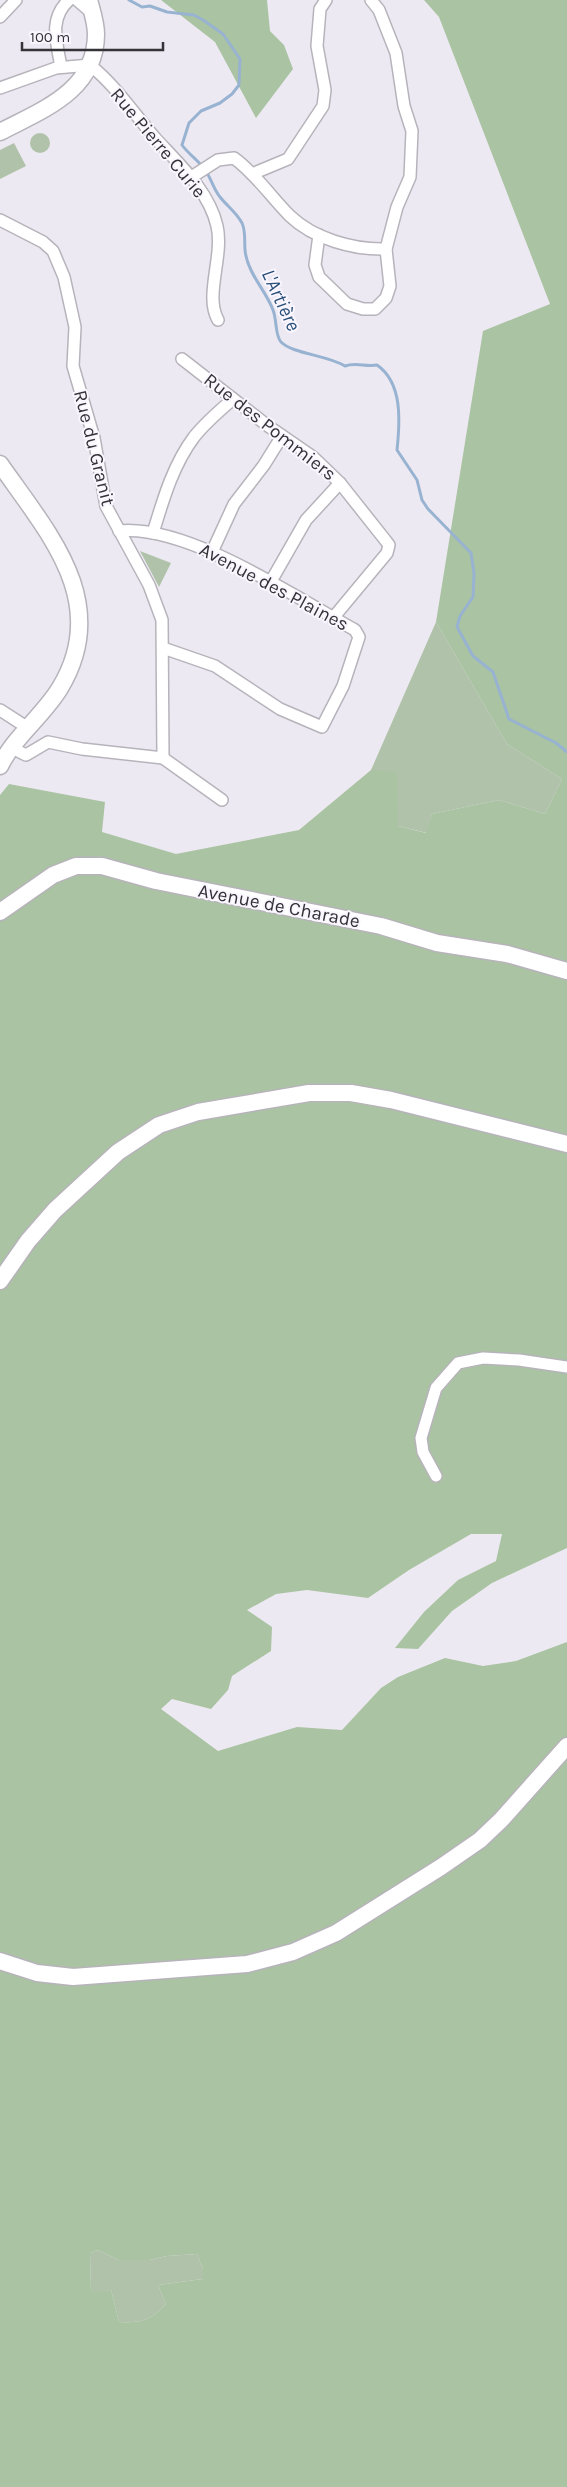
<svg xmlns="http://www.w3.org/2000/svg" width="567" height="2487" viewBox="0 0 567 2487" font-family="Karla,sans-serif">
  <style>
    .green { fill: #b0c3aa }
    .forest { fill: #aac3a2; fill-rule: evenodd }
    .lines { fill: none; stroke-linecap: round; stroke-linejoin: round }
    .stream { stroke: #98b3d1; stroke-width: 3 }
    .street-casing { stroke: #b7b3bb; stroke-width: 14 }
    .secondary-casing { stroke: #b7b3bb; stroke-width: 19 }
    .street { stroke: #fff; stroke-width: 11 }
    .secondary { stroke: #fff; stroke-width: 16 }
    .labels { text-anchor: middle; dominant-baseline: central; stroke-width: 4; stroke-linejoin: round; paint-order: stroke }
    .street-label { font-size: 19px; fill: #353337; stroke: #faf6ff }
    .water-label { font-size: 20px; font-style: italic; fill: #284f78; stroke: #faf6ff }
  </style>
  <rect width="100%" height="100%" fill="#ede9f2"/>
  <g class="green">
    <circle cx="40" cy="143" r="10"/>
    <path d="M14,143L26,166L0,179V150Z"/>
    <path d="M140,551L171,563L159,587Z"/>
    <path d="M436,622L507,744L562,779L545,814L499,800L432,814L427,833L398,826L371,770Z"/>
    <path d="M98,2250L119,2260H149L167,2256L197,2254L203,2269V2279L158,2285L166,2304C151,2321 140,2323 119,2322L111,2290L91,2293L90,2253Z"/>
  </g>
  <g class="forest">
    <path d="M161,0H267L270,31L284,45L293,69L256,118L215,42Z"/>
    <path d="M424,0H567V1548L492,1583L452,1611L418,1649L395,1648L424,1612L458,1580L496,1561L502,1534H471L409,1570L368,1598L307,1590L276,1594L247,1610L272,1627L271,1651L232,1676L228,1690L211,1709L172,1699L161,1709L218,1751L297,1727L342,1730L381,1688L398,1677L445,1658L483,1666L516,1661L567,1642V2487H0V795L9,784L105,802L102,832L176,854L299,830L371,770L397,772L398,826L426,833L432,814L499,800L545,814L562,779L507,744L436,622L483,331L550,304L439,17ZM98,2250L119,2260H149L167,2256L197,2254L203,2269V2279L158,2285L166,2304C151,2321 140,2323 119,2322L111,2290L91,2292L90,2253Z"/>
  </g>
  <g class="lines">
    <path class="stream" d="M129,0L142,7L150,6L167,12L194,15L203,20L223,34L240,59L239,85L232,94L220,103L201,111L189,123L182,145C189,155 201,162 207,173C212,181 214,190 220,197C227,206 236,212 242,223C247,234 243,245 246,256C250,276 266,291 273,310C277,320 275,336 281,342C293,354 327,355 345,366C356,362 365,367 377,365C403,383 400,422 397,450L417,480L422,500L428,509L471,553L474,573L473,597L460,616L457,627L473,656L493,672L509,719L556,743L567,752"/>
    <g class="street-casing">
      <g id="street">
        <path d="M77,0L92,13"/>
        <path d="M0,17L16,0"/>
        <path d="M61,67C57,43 48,19 69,0"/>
        <path d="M0,88L56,68L90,65C116,86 134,114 156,139C179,164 209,191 217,226C224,256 204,296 218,320"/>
        <path d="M252,174L288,159L323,106L325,90L317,46L320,9L326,0"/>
        <path d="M190,178L218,160L234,158C256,174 271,197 290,216C314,239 354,250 386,249L397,207L410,177L412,131L404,106L396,53L379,10L371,0"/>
        <path d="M0,220L43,242L53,251L64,277L75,327L73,366L94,438L106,506L149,585L162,620L163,758"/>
        <path d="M319,235L315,265L319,277L347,304L363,309H375L386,298L390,286L386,249"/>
        <path d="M182,359L268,426L313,457L340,483L386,541L389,545L387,553L333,618"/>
        <path d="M119,531C187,524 295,597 355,630L359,637L343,686L322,727L280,709L215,666L163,648"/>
        <path d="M153,533C163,500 173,465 194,437C205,423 219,411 233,399"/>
        <path d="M212,552L234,504L264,465L282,436"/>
        <path d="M270,583L306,520L340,483"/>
        <path d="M0,710L28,728"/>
        <path d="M12,748L26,755L48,742L82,749L163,758L222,800"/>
        <path d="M436,1476L423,1452L421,1438L436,1388L458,1363L483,1358L519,1360L567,1367"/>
      </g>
    </g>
    <g class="secondary-casing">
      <g id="secondary">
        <path d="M0,132C42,110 96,91 96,34C96,23 92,11 89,0"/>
        <path d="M0,464C48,533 112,602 60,688C43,716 14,737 0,766"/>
        <path d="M0,912L53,875L76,866H102L156,881L381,926L437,943L507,954L567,971"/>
        <path d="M0,1281L28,1241L55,1210L118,1152L159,1125L198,1112L309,1093H351L391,1100L567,1144"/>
        <path d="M0,1961L37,1973L73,1977L247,1964L293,1952L336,1933L441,1867L480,1840L501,1820L567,1746"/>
      </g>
    </g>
    <use href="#street" class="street"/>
    <use href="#secondary" class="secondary"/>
  </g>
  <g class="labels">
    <g class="street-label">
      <text transform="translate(158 143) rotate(50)">Rue Pierre Curie</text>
      <text transform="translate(270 427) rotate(38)">Rue des Pommiers</text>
      <text transform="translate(94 448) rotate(76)">Rue du Granit</text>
      <text transform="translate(274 587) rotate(28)">Avenue des Plaines</text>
      <text transform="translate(279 906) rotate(11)">Avenue de Charade</text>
    </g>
    <g class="water-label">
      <text transform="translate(281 300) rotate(65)">L'Artière</text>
    </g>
  </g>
  <path d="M22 42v8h141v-8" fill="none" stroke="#353337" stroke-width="2.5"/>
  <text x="30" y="42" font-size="15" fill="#353337" stroke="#faf6ff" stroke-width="4" paint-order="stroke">100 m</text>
</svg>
